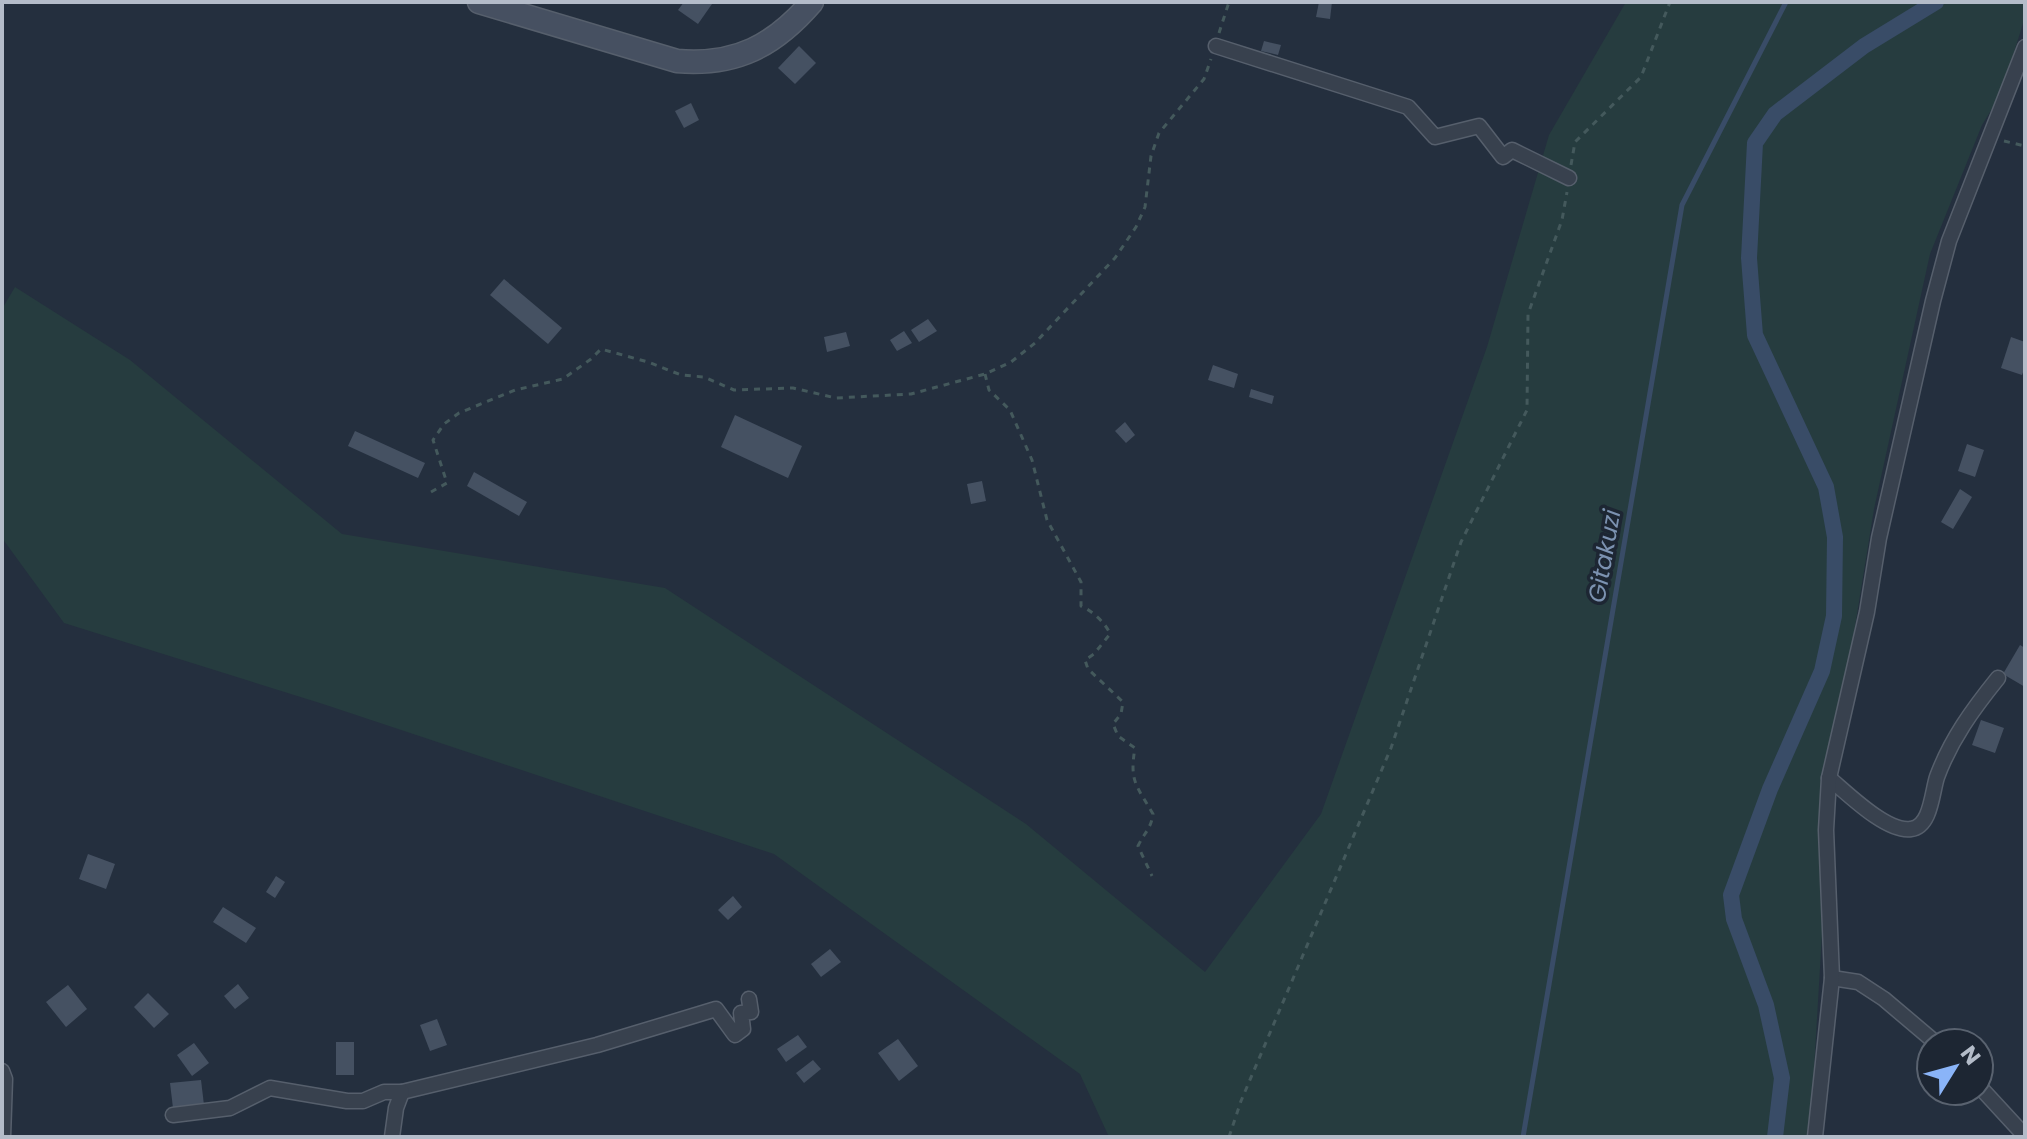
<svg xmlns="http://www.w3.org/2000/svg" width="2027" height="1139" viewBox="0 0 2027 1139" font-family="Poppins,sans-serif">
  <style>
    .green { fill: #263c3f }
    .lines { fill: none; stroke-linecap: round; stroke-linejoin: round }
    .stream { stroke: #394c67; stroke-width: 5 }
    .canal { stroke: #394c67; stroke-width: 16 }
    .building { fill: #455162 }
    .street-casing { stroke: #565f6c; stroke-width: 17 }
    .secondary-casing { stroke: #565f6c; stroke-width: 25 }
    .path { stroke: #44595c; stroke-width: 3; stroke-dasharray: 6 6; stroke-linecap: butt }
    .street { stroke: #38414e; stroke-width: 14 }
    .secondary { stroke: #465061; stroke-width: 22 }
    .labels { text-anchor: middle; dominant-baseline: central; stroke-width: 7; stroke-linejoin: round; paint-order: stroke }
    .water-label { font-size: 24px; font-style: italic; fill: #7c92b1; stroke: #1d2633 }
  </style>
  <rect width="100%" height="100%" fill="#242f3e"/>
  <path class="green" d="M1626,2H2025V17L2001,94L1982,125L1930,254L1874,509L1846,682L1823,917L1810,1137H1109L1080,1074L774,854L323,704L64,623L2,538V309L15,287L130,360L342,534L665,588L1026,824L1205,972L1321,814L1487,347L1549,135Z"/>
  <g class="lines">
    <path class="stream" d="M1523,1137L1682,205L1786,2"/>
    <path class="canal" d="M1775,1137L1782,1078L1766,1005L1734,919L1731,895L1770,789L1822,671L1834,616L1835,537L1826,487L1755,335L1749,258L1755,143L1775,114L1864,46L1936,2"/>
  </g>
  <g class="building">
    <path d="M684,2H709L712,4L698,24L678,10Z"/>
    <path d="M1319,2H1332L1330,19L1316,17Z"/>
    <path d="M1264,41L1281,45L1278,55L1261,51Z"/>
    <path d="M799,46L816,63L795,84L778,68Z"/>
    <path d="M691,103L699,120L684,128L675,111Z"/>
    <path d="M504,279L562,328L548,344L490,295Z"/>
    <path d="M928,319L937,331L919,342L911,330Z"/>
    <path d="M904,331L912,343L897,351L890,340Z"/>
    <path d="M846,332L850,346L827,352L824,337Z"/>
    <path d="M2011,337L2025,342V367L2022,375L2001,368Z"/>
    <path d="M1213,365L1238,374L1234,388L1208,380Z"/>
    <path d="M1251,389L1274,396L1272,404L1249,397Z"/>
    <path d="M735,415L802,446L788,478L721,447Z"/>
    <path d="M1125,422L1135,435L1126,443L1115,431Z"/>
    <path d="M355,431L425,463L418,478L348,446Z"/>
    <path d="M1967,444L1984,450L1975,477L1958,471Z"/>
    <path d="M474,472L527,502L519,516L467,486Z"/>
    <path d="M982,481L986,501L971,504L967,484Z"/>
    <path d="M1960,489L1972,497L1953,529L1941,522Z"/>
    <path d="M2020,645L2025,648V687L2003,674Z"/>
    <path d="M1981,720L2004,728L1995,753L1972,745Z"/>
    <path d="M88,854L115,864L106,889L79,879Z"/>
    <path d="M276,876L285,882L275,898L266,892Z"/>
    <path d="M733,896L742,907L728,920L718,910Z"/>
    <path d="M223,907L256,928L246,943L213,922Z"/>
    <path d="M830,949L841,962L821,977L811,964Z"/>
    <path d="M238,984L249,998L235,1009L224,996Z"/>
    <path d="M68,985L87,1009L66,1027L46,1002Z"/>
    <path d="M148,993L169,1014L154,1028L134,1007Z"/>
    <path d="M437,1019L447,1045L430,1051L420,1025Z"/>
    <path d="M798,1035L807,1047L786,1062L777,1049Z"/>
    <path d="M898,1039L918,1066L899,1081L878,1053Z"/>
    <rect x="336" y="1042" width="18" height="33"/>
    <path d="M194,1043L209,1063L192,1076L177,1055Z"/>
    <path d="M813,1060L821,1069L804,1083L796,1073Z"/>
    <path d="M201,1080L204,1105L173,1108L170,1083Z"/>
  </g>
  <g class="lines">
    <g class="street-casing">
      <g id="street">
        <path d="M1216,46L1408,107L1435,137L1479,126L1503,157L1512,150L1569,178"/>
        <path d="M1829,778C1847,793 1887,833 1911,829C1931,827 1932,792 1937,777C1951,739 1973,709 1998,678"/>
        <path d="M1832,978L1858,982L1884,999L1936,1043"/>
        <path d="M2,1071L5,1079L3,1137"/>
        <path d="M1979,1086L2025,1136"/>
        <path d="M402,1092L597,1045L716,1009L735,1035L743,1029L741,1013L751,1012L749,999"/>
        <path d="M173,1115L230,1108L270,1088L347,1101H363L384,1092H402L396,1108L392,1137"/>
        <path d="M1815,1137L1832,978L1826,830L1829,778L1867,612L1879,538L1933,301L1949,241L2025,47"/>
      </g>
    </g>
    <g class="secondary-casing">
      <path id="secondary" d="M479,2L677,61C736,66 774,46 812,2"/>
    </g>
    <g class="path">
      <path d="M1219,33L1229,2"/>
      <path d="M2004,141L2025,146"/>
      <path d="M1571,165L1575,142L1641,77L1670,2"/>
      <path d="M985,374L989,390L1010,410L1032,460L1047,520L1081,582V606C1091,610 1106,623 1110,634L1094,654L1085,660L1088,669L1123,702L1121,714L1113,724L1118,736L1135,748C1129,782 1137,786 1153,814C1151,829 1144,833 1138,846L1152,876"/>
      <path d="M431,492L447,483L433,440L444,424L459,413L515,390L563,379L591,359L601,349L648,362L681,375L704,377L734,390L793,388L836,398L911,394L985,374L1011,362L1035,343L1115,258L1136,227L1145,207L1151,156L1159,133L1204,79L1211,59"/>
      <path d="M1229,1137L1241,1101L1391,748L1461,542L1527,410L1528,314L1562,220L1567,192"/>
    </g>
    <use href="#street" class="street"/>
    <use href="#secondary" class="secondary"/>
  </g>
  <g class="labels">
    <g class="water-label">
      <text transform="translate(1604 556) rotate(-80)">Gitakuzi</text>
    </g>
  </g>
  <rect width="2027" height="1139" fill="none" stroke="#b4bcc9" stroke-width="8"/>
  <g transform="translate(1955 1067) rotate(53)"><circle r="38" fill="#1d2633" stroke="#59626f" stroke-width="2"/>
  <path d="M0-6L14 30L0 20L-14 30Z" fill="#8ab4f8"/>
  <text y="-12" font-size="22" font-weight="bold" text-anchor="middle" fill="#b4bcc9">N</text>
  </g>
</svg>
